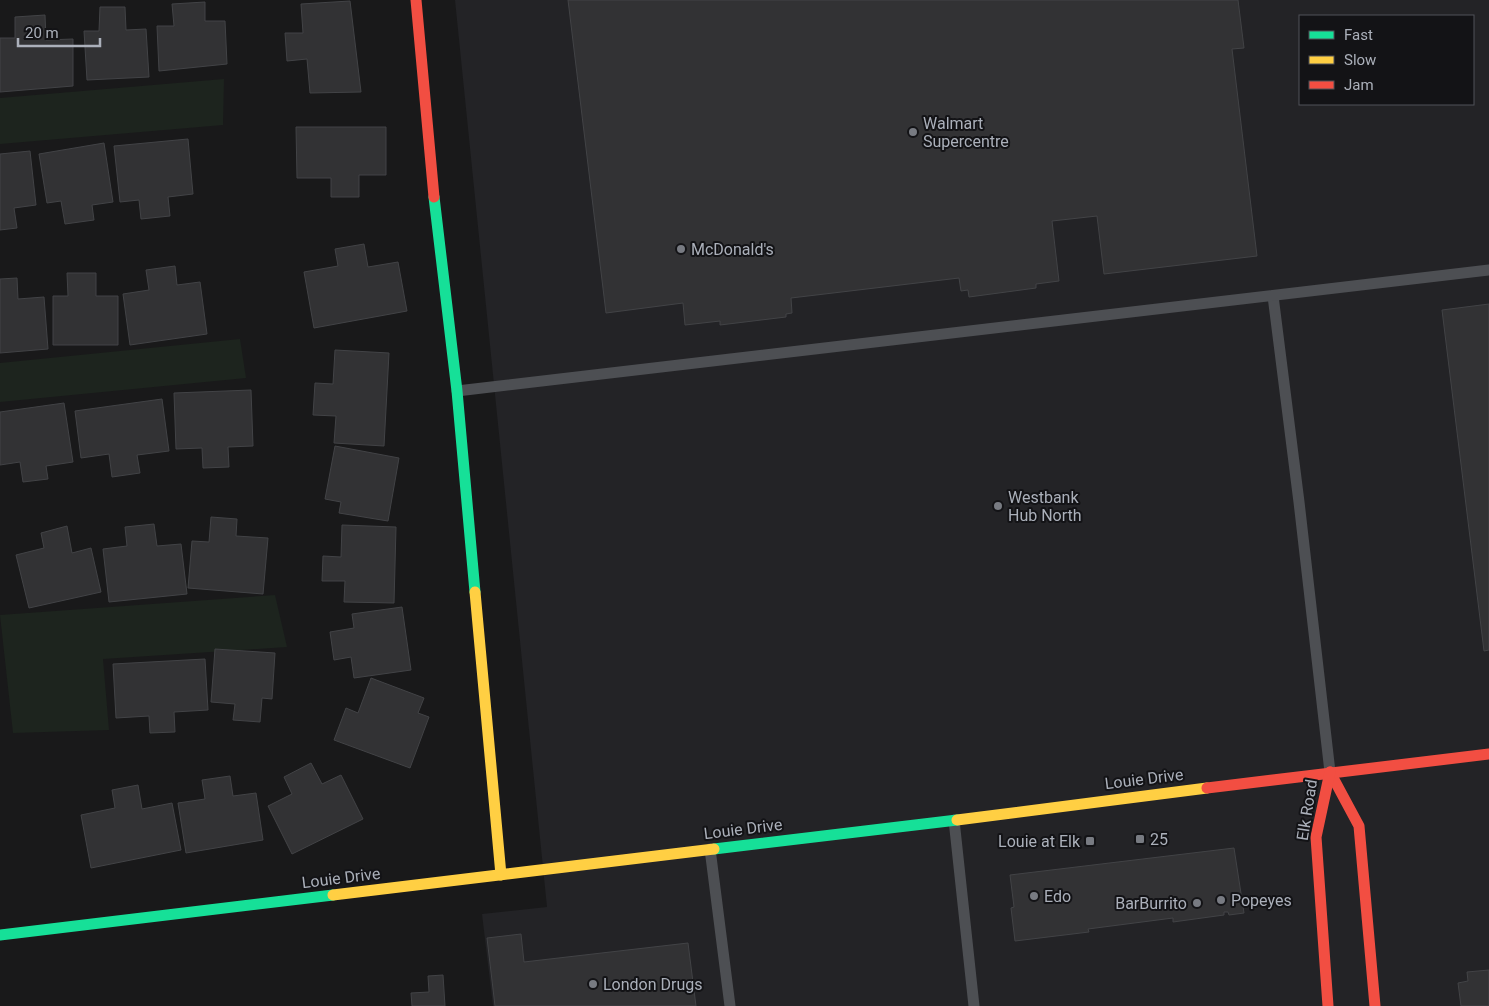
<svg xmlns="http://www.w3.org/2000/svg" width="1489" height="1006" viewBox="0 0 1489 1006" font-family="Roboto,sans-serif">
  <style>
    .built { fill: #232326; fill-rule: evenodd }
    .green { fill: #1d241e }
    .building { fill: #323234; stroke: #424346 }
    .lines { fill: none; stroke-linecap: round; stroke-linejoin: round }
    .lane { stroke: #4d4f53; stroke-width: 11 }
    .fast { stroke: #16e098; stroke-width: 11 }
    .slow { stroke: #ffcf43; stroke-width: 11 }
    .jam { stroke: #f24e42; stroke-width: 11 }
    .poi-dot { fill: #787b82; stroke: #131316; stroke-width: 2 }
    .labels { text-anchor: middle; dominant-baseline: central; stroke-width: 4; stroke-linejoin: round; paint-order: stroke }
    .poi-label { font-size: 16px; fill: #abb0ba; stroke: #131316; text-anchor: start }
    .street-label { font-size: 16px; fill: #abb0ba; stroke: #131316 }
  </style>
  <rect width="100%" height="100%" fill="#19191a"/>
  <path class="built" d="M455,0H1489V1006H493L482,914L547,907ZM1300,16H1473V104H1300Z"/>
  <g class="green">
    <path d="M224,79L223,125L0,144V98Z"/>
    <path d="M240,339L246,378L0,402V363Z"/>
    <path d="M275,595L287,647L103,659L109,730L13,733L0,615Z"/>
  </g>
  <g class="building">
    <path d="M568,0H1238L1244,48L1232,49L1257,256L1104,274L1097,216L1052,221L1059,281L1036,284V288L969,297L968,290L961,291L959,278L791,298L792,313L786,314V317L720,325V321L685,325L683,303L606,313Z"/>
    <path d="M350,1L361,92L310,93L307,59L287,61L285,33H303L301,4Z"/>
    <path d="M205,2V21H225L227,64L159,71L157,26H174L172,4Z"/>
    <path d="M100,7H125L126,30L146,29L149,77L87,80L84,31H99Z"/>
    <path d="M45,15L46,40L73,39V86L0,92V38H15V17Z"/>
    <path d="M296,127H386V175H359V197H331V178H297Z"/>
    <path d="M188,139L193,194L168,197L170,216L141,219L139,200L120,202L114,146Z"/>
    <path d="M104,143L113,202L92,205L94,220L65,224L61,201L47,203L39,154Z"/>
    <path d="M30,151L36,205L14,208L17,228L0,230V154Z"/>
    <path d="M364,244L368,267L398,262L407,311L314,328L304,272L338,266L335,249Z"/>
    <path d="M175,266L177,285L200,282L207,334L130,345L123,294L149,290L146,270Z"/>
    <path d="M67,273H96V296H118V345H53V296H68Z"/>
    <path d="M17,278L18,299L44,297L48,349L0,353V279Z"/>
    <path d="M1489,304V650L1484,651L1442,310Z"/>
    <path d="M335,350L389,353L384,446L334,443L336,416L313,415L315,383L333,384Z"/>
    <path d="M251,390L253,446L228,447L229,467L203,468L202,448L176,449L174,393Z"/>
    <path d="M162,399L169,451L137,455L140,473L112,477L109,454L81,458L75,411Z"/>
    <path d="M64,403L73,462L46,466L48,479L23,482L20,462L0,465V412Z"/>
    <path d="M335,446L399,458L388,521L339,513L341,502L325,499Z"/>
    <path d="M211,517L237,519L236,536L268,538L263,594L188,588L192,541L209,542Z"/>
    <path d="M154,524L157,546L181,544L187,594L109,602L103,549L127,546L125,527Z"/>
    <path d="M342,525L396,527L394,603L344,602L345,581H322L323,556L341,557Z"/>
    <path d="M67,526L72,553L91,548L101,592L29,608L16,555L44,548L41,533Z"/>
    <path d="M402,607L411,670L354,678L351,657L334,660L330,632L354,628L352,614Z"/>
    <path d="M215,649L275,653L272,699L262,698L260,722L233,720L235,704L211,702Z"/>
    <path d="M205,659L208,710L174,712L175,732L150,733L149,716L116,718L113,664Z"/>
    <path d="M371,678L424,698L418,713L429,717L410,768L334,740L346,708L358,713Z"/>
    <path d="M311,763L322,784L341,775L363,819L292,854L268,806L292,794L284,777Z"/>
    <path d="M230,776L233,796L256,793L263,840L186,853L178,803L205,799L202,780Z"/>
    <path d="M138,785L142,809L172,803L181,850L91,868L81,815L115,808L112,790Z"/>
    <path d="M1234,848L1244,913L1229,915L1228,912H1224V915L1173,922V918L1088,929L1089,932L1015,941L1011,908L1014,907L1010,875Z"/>
    <path d="M521,934L524,962L688,943L696,1006H495L487,938Z"/>
    <path d="M1489,970V1006H1461L1458,983L1468,981L1467,972Z"/>
    <path d="M443,975L445,1006H412L411,993L429,992L428,976Z"/>
  </g>
  <g class="lines">
    <g class="lane">
      <path d="M1273,296L1299,502L1330,772"/>
      <path d="M457,391L1489,270"/>
      <path d="M954,820L974,1006"/>
      <path d="M710,849L730,1006"/>
    </g>
    <g class="fast">
      <path d="M434,197L457,391L475,592"/>
      <path d="M714,849L957,820"/>
      <path d="M0,935L333,895"/>
    </g>
    <g class="slow">
      <path d="M475,592L501,875"/>
      <path d="M957,820L1207,788"/>
      <path d="M333,895L714,849"/>
    </g>
    <g class="jam">
      <path d="M416,0L434,197"/>
      <path d="M1330,772L1359,826L1375,1006"/>
      <path d="M1207,788L1489,754"/>
      <path d="M1328,1006L1316,837L1330,772"/>
    </g>
  </g>
  <g class="poi-dot">
    <circle cx="913" cy="132" r="5"/>
    <circle cx="681" cy="249" r="5"/>
    <circle cx="998" cy="506" r="5"/>
    <rect x="1135" y="834" width="10" height="10" rx="2.5"/>
    <rect x="1085" y="836" width="10" height="10" rx="2.5"/>
    <circle cx="1034" cy="896" r="5"/>
    <circle cx="1221" cy="900" r="5"/>
    <circle cx="1197" cy="903" r="5"/>
    <circle cx="593" cy="984" r="5"/>
  </g>
  <g class="labels">
    <g class="poi-label">
      <text x="923" y="123">Walmart<tspan x="923" dy="18">Supercentre</tspan></text>
      <text x="691" y="249">McDonald's</text>
      <text x="1008" y="497">Westbank<tspan x="1008" dy="18">Hub North</tspan></text>
      <text x="1150" y="839">25</text>
      <text x="1080" y="841" text-anchor="end">Louie at Elk</text>
      <text x="1044" y="896">Edo</text>
      <text x="1231" y="900">Popeyes</text>
      <text x="1187" y="903" text-anchor="end">BarBurrito</text>
      <text x="603" y="984">London Drugs</text>
    </g>
    <g class="street-label">
      <text transform="translate(1144 779) rotate(-7)">Louie Drive</text>
      <text transform="translate(1307 810) rotate(-81)">Elk Road</text>
      <text transform="translate(743 829) rotate(-7)">Louie Drive</text>
      <text transform="translate(341 878) rotate(-7)">Louie Drive</text>
    </g>
  </g>
  <rect x="1299" y="15" width="175" height="90" fill="#131316" stroke="#505258"/>
  <rect x="1309" y="31" width="25" height="8" fill="#16e098" stroke="#505258"/>
  <text x="1344" y="40" font-size="15" fill="#abb0ba">Fast</text>
  <rect x="1309" y="56" width="25" height="8" fill="#ffcf43" stroke="#505258"/>
  <text x="1344" y="65" font-size="15" fill="#abb0ba">Slow</text>
  <rect x="1309" y="81" width="25" height="8" fill="#f24e42" stroke="#505258"/>
  <text x="1344" y="90" font-size="15" fill="#abb0ba">Jam</text>
  <path d="M18 38v8h82v-8" fill="none" stroke="#abb0ba" stroke-width="2.5"/>
  <text x="25" y="38" font-size="15" fill="#abb0ba" stroke="#131316" stroke-width="4" paint-order="stroke">20 m</text>
</svg>
